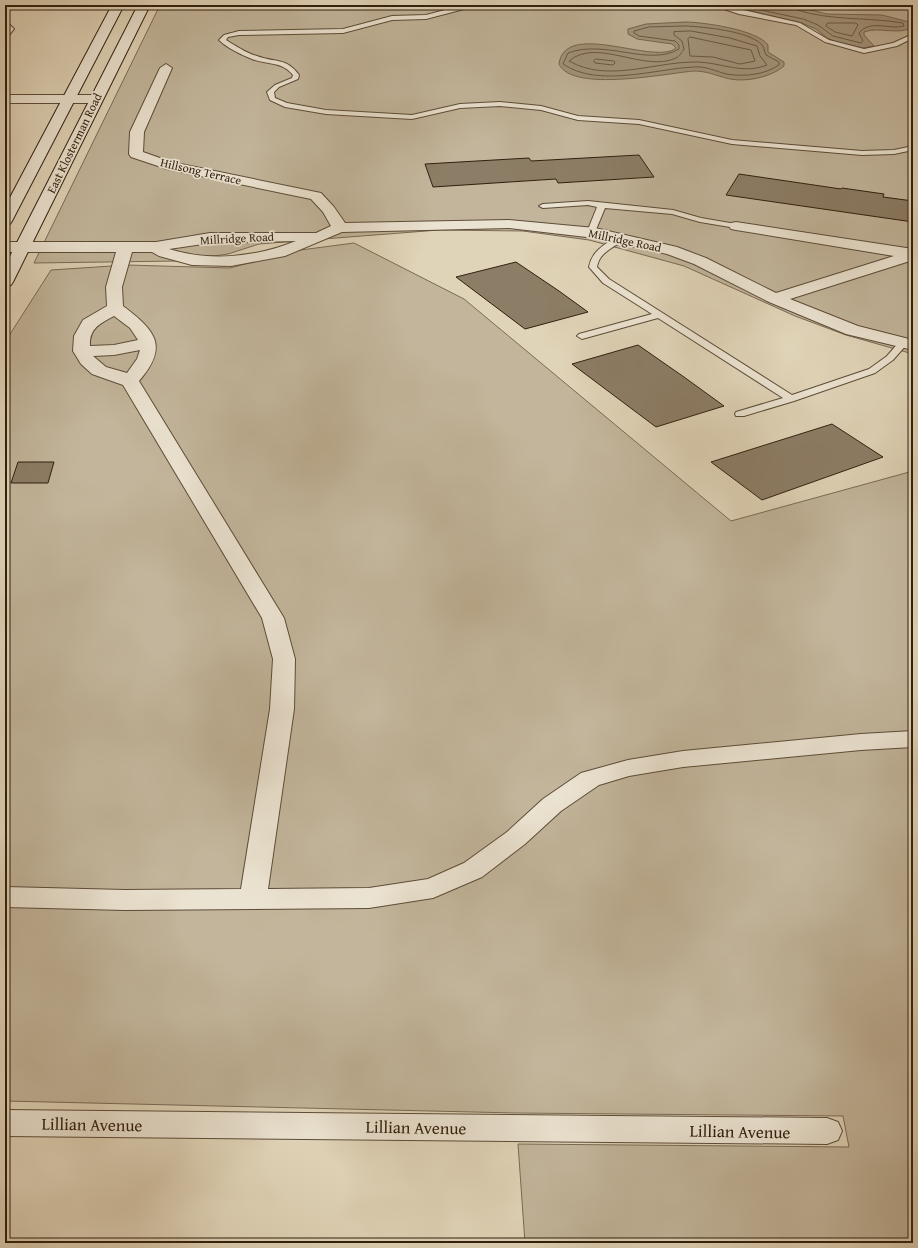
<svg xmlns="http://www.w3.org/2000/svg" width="918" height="1248" viewBox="0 0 918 1248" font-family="'Gentium Book Plus',serif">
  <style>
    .green { fill: #c2b59b; stroke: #7a6a54 }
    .water { fill: #a4967e; stroke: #766651 }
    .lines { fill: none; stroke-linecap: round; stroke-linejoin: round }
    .shore { stroke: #6a5a46; stroke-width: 1 }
    .building { fill: #8c7d66; stroke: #311f0e }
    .service-casing { stroke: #5d4c38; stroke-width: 2 }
    .minor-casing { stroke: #5d4c38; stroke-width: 2 }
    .secondary-casing { stroke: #311f0e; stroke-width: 2 }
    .service { fill: #ebe3d1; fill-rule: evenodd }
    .minor { fill: #ebe3d1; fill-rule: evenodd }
    .secondary { fill: #ebe3d1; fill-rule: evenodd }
    .labels { text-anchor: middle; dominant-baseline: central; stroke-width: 3.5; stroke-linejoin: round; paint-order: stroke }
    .far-street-label { font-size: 12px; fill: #311f0e; stroke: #ebe3d1 }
    .near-street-label { font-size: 17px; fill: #311f0e; stroke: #ebe3d1 }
  </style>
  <rect width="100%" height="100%" fill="#e0d4b8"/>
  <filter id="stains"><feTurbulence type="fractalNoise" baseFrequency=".005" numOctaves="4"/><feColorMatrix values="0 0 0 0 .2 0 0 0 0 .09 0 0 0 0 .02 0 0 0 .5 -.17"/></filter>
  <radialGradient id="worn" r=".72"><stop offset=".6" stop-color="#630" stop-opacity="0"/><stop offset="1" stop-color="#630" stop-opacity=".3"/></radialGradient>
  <g class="green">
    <path d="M160,5H913V354L846,335L795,316L684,266L589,240L523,231L439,230L259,244L228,254L178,261L34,263Z"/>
    <path d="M354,243L464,299L731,521L913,471V1243H525L518,1144L849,1147L843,1116L515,1113L5,1101V342L51,270L127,265L230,268L293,251Z"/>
  </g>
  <g class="water">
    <path d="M726,5H791L827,14L882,15L913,23V27C898,36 880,26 864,32V35L874,46L863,48L836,42L827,38L816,29L802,23Z"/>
    <path d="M685,22C703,22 758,30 768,45V52L784,62V66C770,78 743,83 726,78C715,75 706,71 694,71C668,73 572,93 559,64C565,19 655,66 676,48L672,44L637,39L628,34V29L646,24Z"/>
  </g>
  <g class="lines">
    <g class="shore">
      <path d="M737,5L803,19L818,25L833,36L861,43L863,41L859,33C870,19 889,30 904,26L903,23C868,17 832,21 797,10L795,5"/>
      <path d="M828,23H856L858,25L852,36L835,32L826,26Z"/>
      <path d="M686,26C705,27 748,31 761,44C764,46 764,51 766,55L779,62V65C764,75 744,77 726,74C715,71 706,66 694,67C654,69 598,88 563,64L568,53C605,39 649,67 679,49V45L675,41L639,36L634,33V31L649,27Z"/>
      <path d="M691,31L730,38L757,46L760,56L767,65C742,75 721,62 695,62C653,62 608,83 569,61C597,37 644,73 676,58C679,57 682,52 684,49L682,41L674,35V32Z"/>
      <path d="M690,37L751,50L755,61L740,64L713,57L690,56L688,39Z"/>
      <path d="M596,59L614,61L615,63L613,65L595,63L594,61Z"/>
    </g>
  </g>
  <g class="building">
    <path d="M639,155L654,177L558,183L556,179L433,187L425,164L529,158L531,161Z"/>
    <path d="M739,174L841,189L842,188L884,194L883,197L913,201V222L726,195Z"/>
    <path d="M516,262L559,291L588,312L525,329L456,277Z"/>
    <path d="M638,345L684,377L724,406L656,427L572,364Z"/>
    <path d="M832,424L883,457L762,500L711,462Z"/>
    <path d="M18,462H54L48,483H11Z"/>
  </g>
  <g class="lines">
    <g class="service-casing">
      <g id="service">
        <path d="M464,5H499L496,7L464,9L426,19L392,20L343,33L239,35L228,37L226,40C236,46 246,53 257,56C275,63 286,57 299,75L298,79L279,87L274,92L275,98L287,103L326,110L412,115L460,104L500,102L541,106L578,116L639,120L732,140L862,151L894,150L913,146V150L894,154L862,155L732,144L639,124L578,120L541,110L500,106L460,108L412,119L326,114L285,107L270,100L267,92L275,85L292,78L293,75C282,61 267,65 252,59C242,55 227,48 219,40L224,35L239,31L343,29L392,16L426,15Z"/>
        <path d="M712,5H722L800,23L829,40L864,49L893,43L913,34V38L897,46L864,53L825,42L796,25L739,14Z"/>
        <path d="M588,201L673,210L701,218L736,224L740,226L736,228L700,222L672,214L605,208L595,232L591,234L587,232L597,207L588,205L543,208L539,206L543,204Z"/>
        <path d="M619,235H622L626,237C616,248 600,250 597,267L609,279L792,395L869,369L887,356L900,341H906L908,343L893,360L875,373L794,401L744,416H736L735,414L736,412L783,398L658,318L582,339L577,336L579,334L652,314L603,283L589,267C592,250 606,244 619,235Z"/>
      </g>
    </g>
    <g class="minor-casing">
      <g id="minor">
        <path d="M5,23L9,24L14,29L9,35L5,36Z"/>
        <path d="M166,64L172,68L144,132L143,152L171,162L321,193L334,207L345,223L509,220L595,228L677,247L706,258L776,293L894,256L736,230L731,229L729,226L731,223L736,222L913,249V260L790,299L858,326L913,340V350L846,334L769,302L694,264L667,254L595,238L509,228L342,232L285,256L231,266L192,265L159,256L152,252H132L122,287L123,306C156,331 169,346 139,381L284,618L295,659L294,709L268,889L369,888L428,879L464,863L507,832L543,799L581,773L628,760L683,751L861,734L913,731V747L861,750L683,767L629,776L599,785L561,811L525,844L482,877L433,898L369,908L125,910L5,907V887L125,890L241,889L270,709L273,659L262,618L123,385L92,374L81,364L73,351L74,336L83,320L107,306L106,287L116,252H5V242H156L210,233H316L331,226L323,212L311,199L167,169L131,157L129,154L130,132L160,68ZM296,241C257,257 209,262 169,249L210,243ZM114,316L130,328L138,340L114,345L90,346C89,328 101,323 114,316ZM140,350L137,359L127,373L106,367L93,356L114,355Z"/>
        <path d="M5,95H96L102,99L96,103H5Z"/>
        <path d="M5,1110L827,1118L838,1122L842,1131L838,1140L827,1144L5,1136Z"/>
      </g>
    </g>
    <g class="secondary-casing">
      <g id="secondary">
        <path d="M112,5H124L12,221L10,224L5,225V207Z"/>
        <path d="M138,5H150L13,282L11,285L5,287V266Z"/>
      </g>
    </g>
    <use href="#service" class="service"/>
    <use href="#minor" class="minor"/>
    <use href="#secondary" class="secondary"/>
  </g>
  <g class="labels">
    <g class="far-street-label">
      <text transform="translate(74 143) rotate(-64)">East Klosterman Road</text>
      <text transform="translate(201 171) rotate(13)">Hillsong Terrace</text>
      <text transform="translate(237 238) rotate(-3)">Millridge Road</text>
      <text transform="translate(625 240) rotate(12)">Millridge Road</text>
    </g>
    <g class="near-street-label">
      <text transform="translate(92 1124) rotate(1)">Lillian Avenue</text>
      <text transform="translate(416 1127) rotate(1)">Lillian Avenue</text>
      <text transform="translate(740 1131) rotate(1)">Lillian Avenue</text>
    </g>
  </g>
  <rect width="918" height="1248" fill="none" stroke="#e0d4b8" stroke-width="20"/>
  <rect x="6" y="6" width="906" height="1236" fill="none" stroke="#311f0e" stroke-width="2"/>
  <rect x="10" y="10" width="898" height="1228" fill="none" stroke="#311f0e"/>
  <rect width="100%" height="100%" filter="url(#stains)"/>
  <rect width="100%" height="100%" fill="url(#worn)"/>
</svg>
